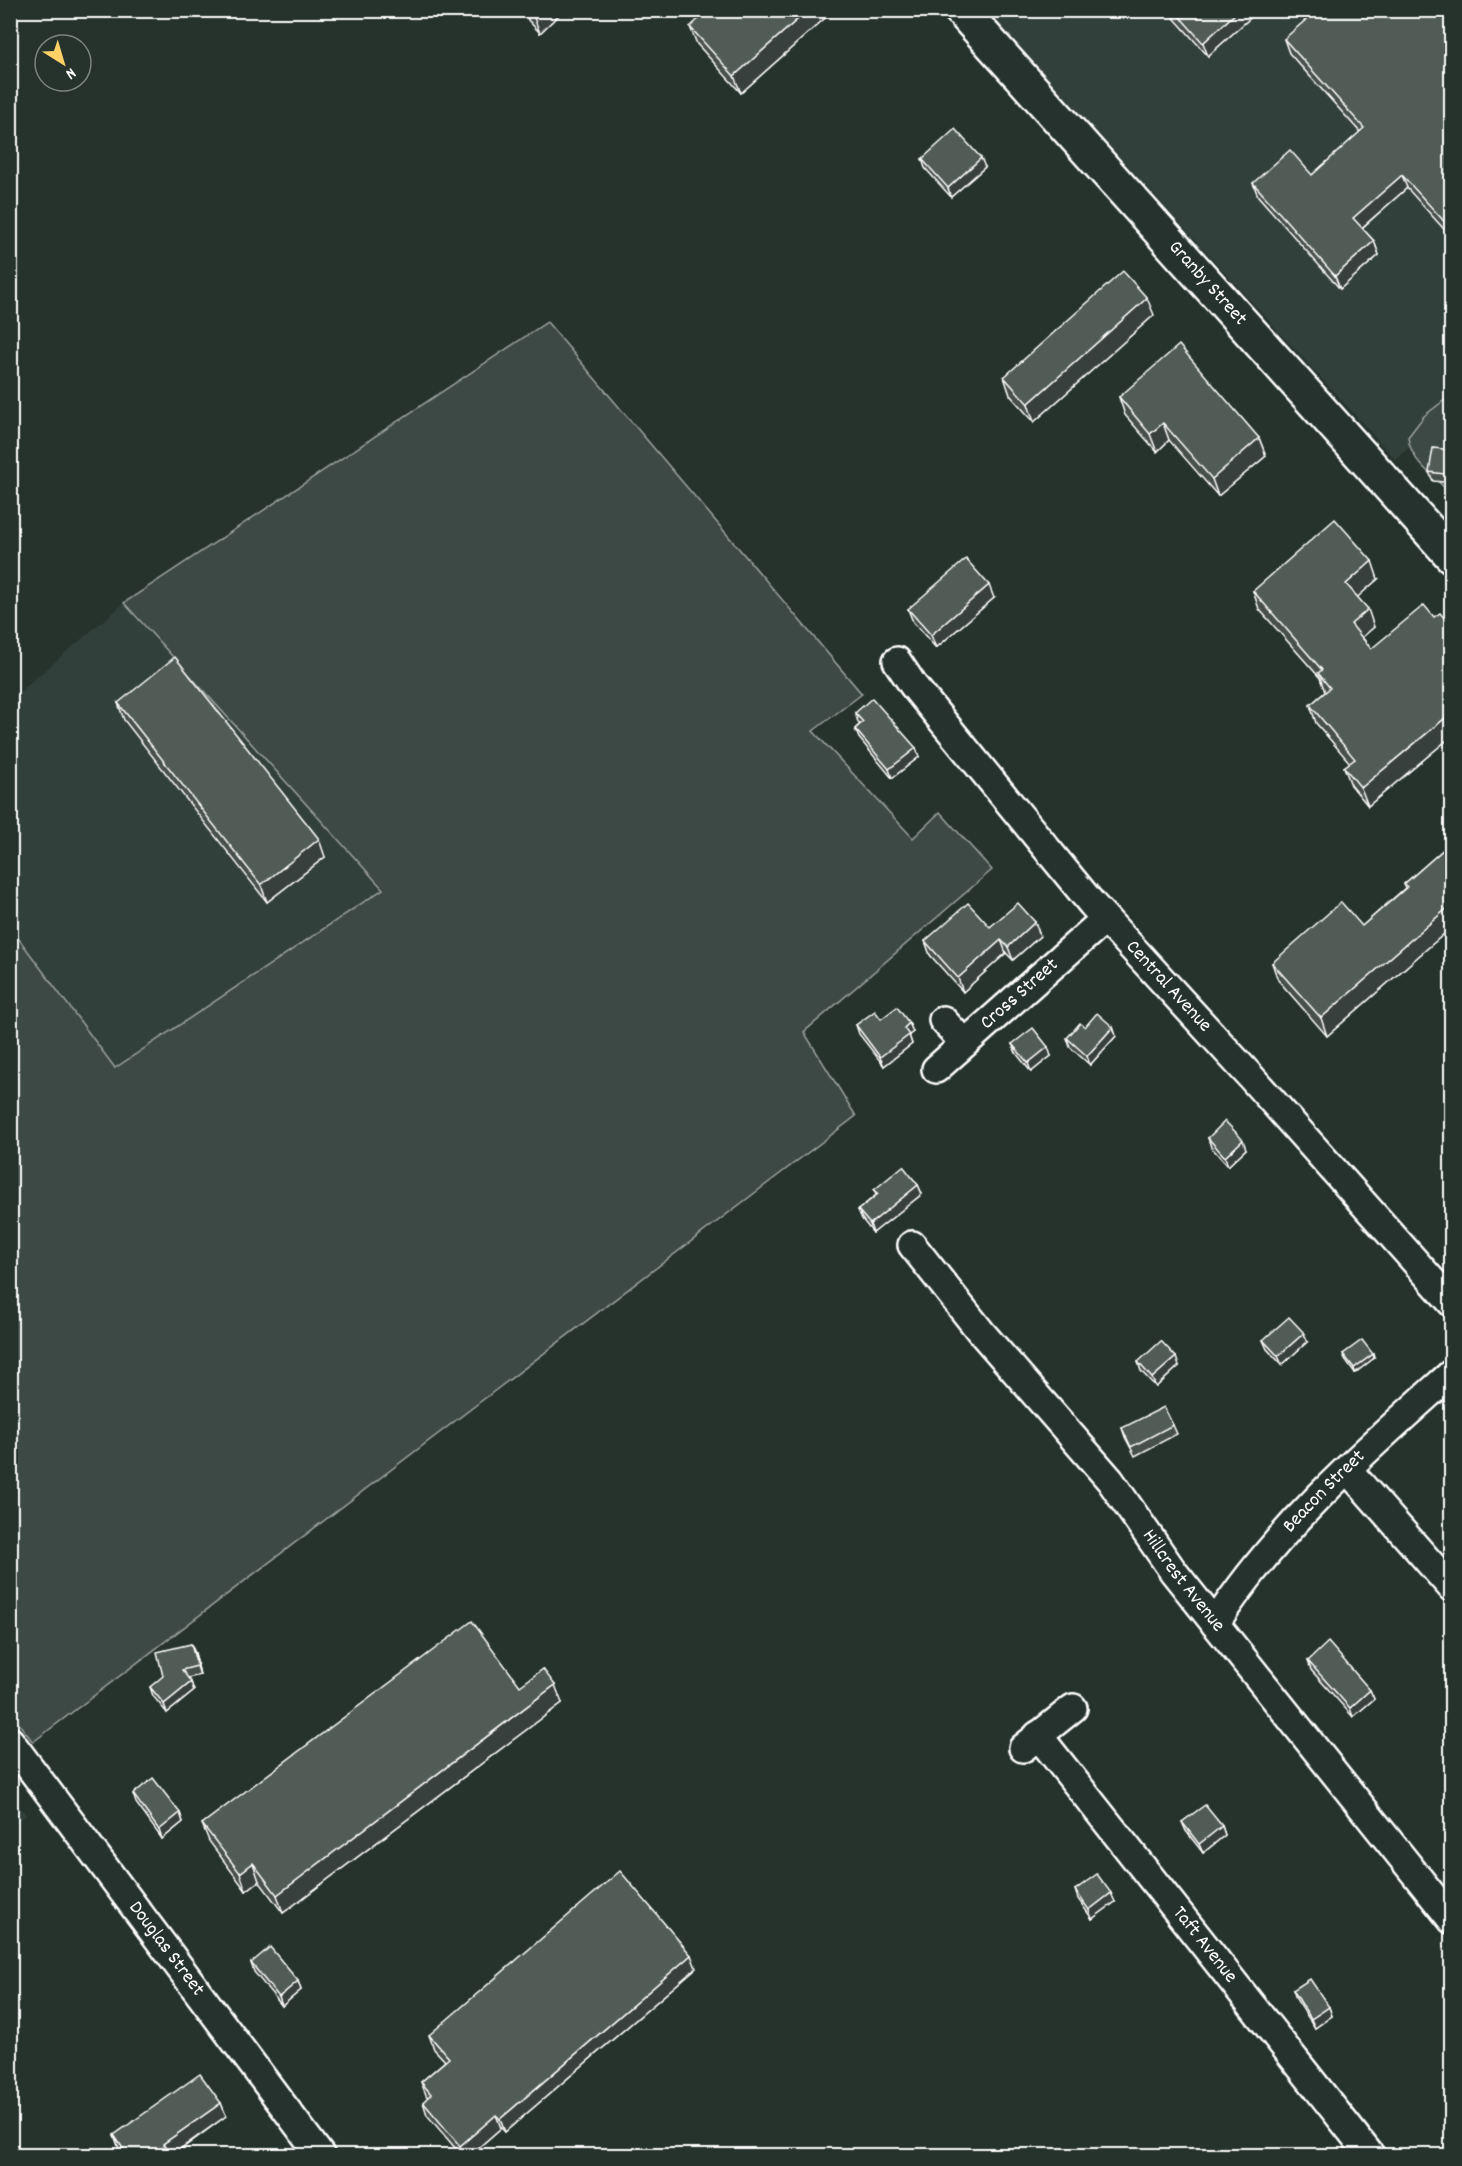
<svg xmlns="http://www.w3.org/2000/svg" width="1462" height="2166" viewBox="0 0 1462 2166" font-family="Dekko,sans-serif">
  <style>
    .built { fill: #333f3a }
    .green { fill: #3e4944; stroke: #9ea4a2; stroke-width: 1.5 }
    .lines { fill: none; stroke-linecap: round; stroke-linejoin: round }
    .minor-casing { stroke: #fff; stroke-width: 32 }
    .major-casing { stroke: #fff; stroke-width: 38 }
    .minor { stroke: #26332d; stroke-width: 27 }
    .major { stroke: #26332d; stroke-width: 33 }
    .wall { fill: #464f4b; stroke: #fff; stroke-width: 1.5 }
    .shaded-wall { fill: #39403d; stroke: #fff; stroke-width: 1.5 }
    .building { fill: #515c57; stroke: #fff; stroke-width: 1.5 }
    .labels { text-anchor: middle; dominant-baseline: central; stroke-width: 4.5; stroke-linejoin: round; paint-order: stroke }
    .street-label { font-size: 20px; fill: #fff; stroke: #26332d }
  </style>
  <rect width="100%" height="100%" fill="#26332d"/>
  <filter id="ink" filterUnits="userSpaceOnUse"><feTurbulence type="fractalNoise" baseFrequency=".0167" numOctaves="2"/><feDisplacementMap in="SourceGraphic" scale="12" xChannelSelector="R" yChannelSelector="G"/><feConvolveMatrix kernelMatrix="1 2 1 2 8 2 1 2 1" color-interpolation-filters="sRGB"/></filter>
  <g filter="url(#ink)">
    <g class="built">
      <path d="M986,11H1451V395L1424,416L1408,436L1410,447L1395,459Z"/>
      <path d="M124,603L383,889L115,1068L11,927L10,700Z"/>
      <path d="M11,1795L26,1815L11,1827Z"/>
    </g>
    <g class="green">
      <path d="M547,322L862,694L813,731L913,838L940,812L992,870L804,1032L856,1116L33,1742L10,1712V927L115,1068L383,889L124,603Z"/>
      <path d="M1451,395V495C1435,475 1411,464 1408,437L1424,416Z"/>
    </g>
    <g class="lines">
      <g class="minor-casing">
        <g id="minor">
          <path id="s1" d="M897,661L913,685L1092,904L1250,1076L1452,1303"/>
          <path d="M943,1020L964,1043"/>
          <path id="s2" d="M936,1069L1105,919"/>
          <path id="s3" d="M912,1245L981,1332L1110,1480L1173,1571L1452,1920"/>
          <path d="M1348,1470L1452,1588"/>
          <path id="s4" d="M1215,1624C1277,1527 1367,1449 1452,1373"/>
          <path id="s5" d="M1038,1735L1371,2156"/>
          <path id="s6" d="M10,1741L321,2156"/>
          <path d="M1023,1748L1073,1708"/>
        </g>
      </g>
      <g class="major-casing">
        <g id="major">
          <path id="s7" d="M961,10L1452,556"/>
        </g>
      </g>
      <use href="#minor" class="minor"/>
      <use href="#major" class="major"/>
    </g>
    <g class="wall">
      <path d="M525,10H564L540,33L528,20Z"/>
      <path d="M834,10L741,93L697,44L690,27Z"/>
      <path d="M1167,10H1259L1208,56Z"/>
      <path d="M1452,10V238L1407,188L1362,228L1374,241L1379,255L1340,289L1258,196L1253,183L1312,175L1360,132L1289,53L1284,39Z"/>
      <path d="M922,159L985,167L951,197L925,168Z"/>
      <path d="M1154,315L1034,422L1010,395L1004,377Z"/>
      <path d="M1119,397L1259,438L1266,456L1218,496L1169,440L1157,452L1125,415Z"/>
      <path d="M1452,450V483L1433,481L1429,472Z"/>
      <path d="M1378,579L1357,597L1374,627L1362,637L1371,649L1434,617L1452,627V736L1368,806L1351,785L1344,767L1350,763L1316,723L1310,705L1325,692L1320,678L1259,609L1253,591Z"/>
      <path d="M994,598L936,648L913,622L908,609Z"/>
      <path d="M118,703L325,857L267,902L124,720Z"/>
      <path d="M855,713L916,748L919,757L892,778L859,738L855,729L860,724L858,722Z"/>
      <path d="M1452,842V927L1327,1036L1278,980L1272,963L1362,926L1405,888L1404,884Z"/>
      <path d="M1035,922L1040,936L1013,960L1006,953L963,992L930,955L925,941L990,927Z"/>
      <path d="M881,1019L909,1023L913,1032L909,1035L912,1044L884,1066L859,1034L856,1025Z"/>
      <path d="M1085,1027H1113L1116,1036L1090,1065L1070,1047L1067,1038Z"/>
      <path d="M1012,1044L1051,1056L1031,1072L1016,1053Z"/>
      <path d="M1208,1138L1246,1149L1228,1166L1211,1147Z"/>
      <path d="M918,1185L922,1194L873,1233L862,1219L858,1210L876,1195L874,1190Z"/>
      <path d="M1263,1340L1307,1342L1282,1365L1267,1349Z"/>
      <path d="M1343,1354L1374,1358L1355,1373L1345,1359Z"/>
      <path d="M1138,1362L1179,1366L1156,1387L1141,1371Z"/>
      <path d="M1173,1425L1177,1434L1135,1456L1125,1437L1122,1428Z"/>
      <path d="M195,1653L200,1675L188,1678L191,1682L194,1691L167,1713L153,1696L150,1687Z"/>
      <path d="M1308,1661L1370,1690L1374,1699L1353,1717L1311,1670Z"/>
      <path d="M520,1686L562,1703L283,1913L259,1881L246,1891L209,1841L202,1824Z"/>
      <path d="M133,1794L180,1813L183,1822L162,1839L136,1803Z"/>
      <path d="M1182,1822L1222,1826L1225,1835L1203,1853L1186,1831Z"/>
      <path d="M1075,1890L1115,1902L1092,1919L1078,1899Z"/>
      <path d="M251,1963L298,1981L301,1990L282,2006L254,1972Z"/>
      <path d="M696,1968L505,2132L501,2128L469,2156H462L427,2115L423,2102L428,2098L426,2095L421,2082L445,2061L434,2049L429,2035Z"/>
      <path d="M1293,1990L1329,2007L1332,2016L1315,2028L1296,1999Z"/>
      <path d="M221,2103L226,2116L172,2156H124L119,2149L114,2135Z"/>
    </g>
    <g class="shaded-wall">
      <path d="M538,10H564L540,33L533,15Z"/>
      <path d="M808,10H834L741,93L734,76Z"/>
      <path d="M1239,10H1259L1208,56L1203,43Z"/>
      <path d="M981,158L985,167L951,197L948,188Z"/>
      <path d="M1402,175L1407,188L1358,231L1353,218Z"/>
      <path d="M1374,241L1379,255L1340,289L1335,276Z"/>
      <path d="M1147,298L1154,315L1034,422L1028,404Z"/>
      <path d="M1163,423L1169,440L1157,452L1150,434Z"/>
      <path d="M1259,438L1266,456L1218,496L1212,479Z"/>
      <path d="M1372,561L1378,579L1352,602L1346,584Z"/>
      <path d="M989,585L994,598L936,648L931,635Z"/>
      <path d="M1368,609L1374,627L1357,642L1351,624Z"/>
      <path d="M1450,714L1452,717V736L1368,806L1361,788Z"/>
      <path d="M916,748L919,757L892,778L889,769Z"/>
      <path d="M319,839L325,857L267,902L261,885Z"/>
      <path d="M1452,904V927L1327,1036L1321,1018Z"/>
      <path d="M1035,922L1040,936L1013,960L1008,947Z"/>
      <path d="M1001,940L1006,953L963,992L958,978Z"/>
      <path d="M909,1023L913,1032L909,1035L912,1044L884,1066L880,1057L904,1028Z"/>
      <path d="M1113,1027L1116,1036L1090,1065L1087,1056Z"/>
      <path d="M1048,1047L1051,1056L1031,1072L1028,1063Z"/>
      <path d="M1243,1140L1246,1149L1228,1166L1225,1157Z"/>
      <path d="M918,1185L922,1194L873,1233L870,1224Z"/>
      <path d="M1304,1333L1307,1342L1282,1365L1278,1356Z"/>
      <path d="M1373,1354L1374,1358L1355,1373L1354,1368Z"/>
      <path d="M1176,1357L1179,1366L1156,1387L1152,1378Z"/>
      <path d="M191,1644L195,1653L200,1675L197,1666Z"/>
      <path d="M191,1682L194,1691L167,1713L164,1704Z"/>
      <path d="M555,1685L562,1703L283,1913L277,1895Z"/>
      <path d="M1370,1690L1374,1699L1353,1717L1350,1708Z"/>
      <path d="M180,1813L183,1822L162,1839L159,1830Z"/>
      <path d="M1222,1826L1225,1835L1203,1853L1199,1844Z"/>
      <path d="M253,1863L259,1881L246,1891L240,1873Z"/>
      <path d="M1111,1893L1115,1902L1092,1919L1089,1910Z"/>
      <path d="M691,1955L696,1968L505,2132L500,2119Z"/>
      <path d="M298,1981L301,1990L282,2006L279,1997Z"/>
      <path d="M1329,2007L1332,2016L1315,2028L1311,2019Z"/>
      <path d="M221,2103L226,2116L170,2156L163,2144Z"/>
      <path d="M496,2115L501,2128L469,2156H464L460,2146Z"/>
    </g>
    <g class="building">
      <path d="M529,10H538L533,15Z"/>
      <path d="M708,10H808L734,76L690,27Z"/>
      <path d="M1174,10H1239L1203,43Z"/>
      <path d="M1317,10H1452V230L1402,175L1353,218L1374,241L1335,276L1253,183L1290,150L1312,175L1364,128L1284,39Z"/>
      <path d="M955,129L981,158L948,188L922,159Z"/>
      <path d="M1123,271L1147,298L1028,404L1004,377Z"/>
      <path d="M1179,345L1259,438L1212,479L1163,423L1150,434L1119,397Z"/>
      <path d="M1433,448L1452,450V475L1429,472Z"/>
      <path d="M1335,519L1372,561L1346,584L1368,609L1351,624L1371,649L1424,605L1434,617L1440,613L1452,627V715L1450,714L1361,788L1344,767L1355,759L1310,705L1330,688L1318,673L1322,670L1253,591Z"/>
      <path d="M966,559L989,585L931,635L908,609Z"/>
      <path d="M175,657L319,839L261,885L118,703Z"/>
      <path d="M872,698L916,748L889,769L855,729L863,722L855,713Z"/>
      <path d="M1452,822V829L1448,825Z"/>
      <path d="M1452,842V904L1321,1018L1272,963L1341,902L1362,926L1407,887L1404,884Z"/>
      <path d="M968,903L990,927L1018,903L1035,922L1008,947L1001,940L958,978L925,941Z"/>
      <path d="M897,1007L909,1023L904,1028L909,1035L880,1057L856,1025L875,1011L881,1019Z"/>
      <path d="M1097,1013L1113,1027L1087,1056L1067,1038L1080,1023L1085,1027Z"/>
      <path d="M1033,1028L1048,1047L1028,1063L1012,1044Z"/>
      <path d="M1225,1121L1243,1140L1225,1157L1208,1138Z"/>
      <path d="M903,1166L918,1185L870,1224L858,1210L878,1194L874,1190Z"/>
      <path d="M1289,1317L1304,1333L1278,1356L1263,1340Z"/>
      <path d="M1362,1340L1373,1354L1354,1368L1343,1354Z"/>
      <path d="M1161,1341L1176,1357L1152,1378L1138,1362Z"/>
      <path d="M1164,1407L1173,1425L1131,1447L1122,1428Z"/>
      <path d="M472,1621L520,1686L543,1669L555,1685L277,1895L253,1863L240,1873L202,1824Z"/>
      <path d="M1328,1642L1370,1690L1350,1708L1308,1661Z"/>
      <path d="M191,1644L197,1666L182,1670L191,1682L164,1704L150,1687L163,1676L157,1652Z"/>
      <path d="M153,1778L180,1813L159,1830L133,1794Z"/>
      <path d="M1205,1805L1222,1826L1199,1844L1182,1822Z"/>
      <path d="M620,1871L691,1955L500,2119L496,2115L460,2146L423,2102L431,2094L421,2082L449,2058L429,2035Z"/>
      <path d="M1097,1874L1111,1893L1089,1910L1075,1890Z"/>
      <path d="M270,1947L298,1981L279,1997L251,1963Z"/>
      <path d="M1310,1979L1329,2007L1311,2019L1293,1990Z"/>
      <path d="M200,2074L221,2103L163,2144L171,2156H128L114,2135Z"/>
    </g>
  </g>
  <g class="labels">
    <g class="street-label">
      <text stroke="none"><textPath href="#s7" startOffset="368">Granby Street</textPath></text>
      <text stroke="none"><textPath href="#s1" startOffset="424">Central Avenue</textPath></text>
      <text stroke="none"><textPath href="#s2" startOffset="112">Cross Street</textPath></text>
      <text stroke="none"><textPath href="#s4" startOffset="172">Beacon Street</textPath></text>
      <text stroke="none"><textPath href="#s3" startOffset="432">Hillcrest Avenue</textPath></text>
      <text stroke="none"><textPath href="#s5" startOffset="268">Taft Avenue</textPath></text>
      <text stroke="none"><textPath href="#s6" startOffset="260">Douglas Street</textPath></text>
    </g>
  </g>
  <rect width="1462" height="2166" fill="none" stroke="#26332d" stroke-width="36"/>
  <rect x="18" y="18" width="1426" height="2130" fill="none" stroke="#fff" stroke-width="2" filter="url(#ink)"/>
  <g transform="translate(63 63) rotate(143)"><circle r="28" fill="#26332d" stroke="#7d8581" stroke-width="1.5"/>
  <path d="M0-4.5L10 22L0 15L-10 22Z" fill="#ffd166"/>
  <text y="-9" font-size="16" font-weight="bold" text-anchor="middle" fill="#ffffff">N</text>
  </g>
</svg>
